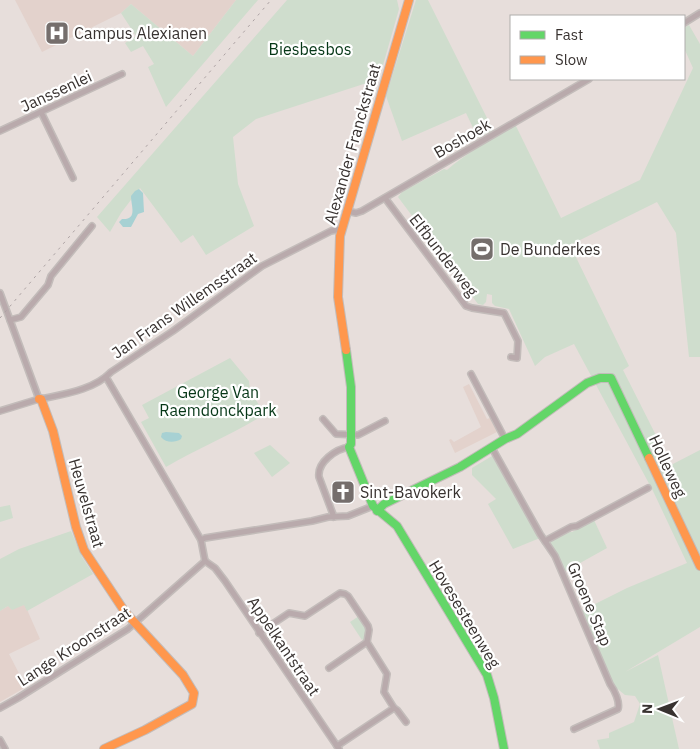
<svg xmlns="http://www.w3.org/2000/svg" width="700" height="749" viewBox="0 0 700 749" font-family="'IBM Plex Sans',sans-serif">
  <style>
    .built { fill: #e3d2cc }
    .green { fill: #cfddcd }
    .water { fill: #a7d1d3 }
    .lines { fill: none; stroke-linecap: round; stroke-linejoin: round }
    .street-casing { stroke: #c3bcba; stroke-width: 8 }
    .fast-casing { stroke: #c3bcba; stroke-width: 10 }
    .slow-casing { stroke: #c3bcba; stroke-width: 10 }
    .street { stroke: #b9aaac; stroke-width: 5 }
    .fast { stroke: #63d668; stroke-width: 8 }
    .slow { stroke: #ff974d; stroke-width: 8 }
    .rail { stroke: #aca2a3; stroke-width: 1; stroke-dasharray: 2.5 5; stroke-linecap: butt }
    .labels { text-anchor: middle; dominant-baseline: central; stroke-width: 4.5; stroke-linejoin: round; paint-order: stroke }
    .poi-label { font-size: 16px; fill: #383230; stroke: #fff; text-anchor: start }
    .park-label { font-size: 16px; fill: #063717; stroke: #fff }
    .street-label { font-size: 16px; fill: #383230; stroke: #fff }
  </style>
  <rect width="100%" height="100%" fill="#e7dedb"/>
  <g class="built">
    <path d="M15,0H236L193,56L131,4L121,13L42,52Z"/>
    <path d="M469,384L487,419L490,418L497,432L455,453L449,440L451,439L454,442L481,427L463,387Z"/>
    <path d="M25,605L40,639L9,654L26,687L0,702V611L8,606Z"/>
  </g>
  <g class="green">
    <path d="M236,0H258L166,107L148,67L154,64L143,46L131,52L125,43L136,36L121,13L131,4L193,56Z"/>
    <path d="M287,0H397L399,9L379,79L256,119L233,137L238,184L254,226L206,255L193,235L181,243L140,188L121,213L110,232L97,217Z"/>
    <path d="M416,0H428L493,130L478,138L466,113L402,141L386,96Z"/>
    <path d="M689,25L700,44V357H689L676,233L657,202L570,245L629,366L623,370L671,465L700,450V627L625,672L658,655L679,749H600L597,740L609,738V733L634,722L640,704L635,696L625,695L614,686L581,611L627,588L687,563L686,561L653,491L574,344L545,357L535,366L509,309L495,306L492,303V295L487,294L486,302L483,305L478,304L398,197L402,192L444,169L447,170C467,153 492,138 515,124L561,218L640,180L693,68L684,48V28Z"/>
    <path d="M230,358L249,381L250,391L265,414C234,434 198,448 166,467L141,422L149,418L142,405Z"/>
    <path d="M270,445L290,463L272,477L254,453Z"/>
    <path d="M492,456L540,538L513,549L488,504L496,499L472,475V468Z"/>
    <path d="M10,505L13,518L0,522V507Z"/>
    <path d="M594,520L607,548L564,572L560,561L550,545L551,541L570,532H572Z"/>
    <path d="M71,531L82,557L93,574L27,611L24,605L12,610L8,606L0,611V559L19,549Z"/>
    <path d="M359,616L366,628L365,638L362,640L350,622Z"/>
  </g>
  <g class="water">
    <path d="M139,189L143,193L144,212L138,214L131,227H123L119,222L122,219C138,220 131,206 131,196L135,191Z"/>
    <path d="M166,432L179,433L182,436L181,439C175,443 166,443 161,437L162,433Z"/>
  </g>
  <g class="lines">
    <g class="street-casing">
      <g id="street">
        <path d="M684,23L700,13"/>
        <path d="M41,112L73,178"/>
        <path d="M0,131L122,74"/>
        <path d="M385,198L466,306L472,308L504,313L518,341L517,358L511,357"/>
        <path d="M347,211L356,213L362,211L589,79"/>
        <path d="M0,293L39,399L0,411"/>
        <path d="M10,320L21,317L48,285L51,276L92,226"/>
        <path d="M471,374L505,439"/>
        <path d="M106,377L201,540L205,561"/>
        <path d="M41,399C64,394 94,390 111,372L173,331L262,266L331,231L341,229"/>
        <path d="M323,419L336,434L358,435L385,421"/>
        <path d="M492,448L540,534L555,556L610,684C615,691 620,702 618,709L574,729"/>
        <path d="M334,517L319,477C317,462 336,449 349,447"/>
        <path d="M201,540L205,538L312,521L328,517L348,516L373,506"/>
        <path d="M545,541L571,527L577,526L648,488"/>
        <path d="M205,561L215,568L225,581L339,749"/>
        <path d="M259,633L289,613L305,616L340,593L345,594L348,596L368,626L369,630L367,642L387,674L384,692L394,708L337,746"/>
        <path d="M329,668L367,642"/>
        <path d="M0,708L18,698L128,629L205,561"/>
        <path d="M394,708L397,710L406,722"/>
        <path d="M0,740L5,749"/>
      </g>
    </g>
    <g class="fast-casing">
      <g id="fast">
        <path d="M346,350L351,387V444L349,447L373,506L397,526L487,675L494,698L504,749"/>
        <path d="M377,511L384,504L460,467L505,439L517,434L587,383L600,378H611L649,458"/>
      </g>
    </g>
    <g class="slow-casing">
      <g id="slow">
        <path d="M346,350L338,297L340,236L409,0"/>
        <path d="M39,399H41L53,431L76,527L84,550L125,612L183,675L194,693L192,704L145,730L104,749"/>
        <path d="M649,458L700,566"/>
      </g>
    </g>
    <use href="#street" class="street"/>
    <use href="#fast" class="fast"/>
    <use href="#slow" class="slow"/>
    <path class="rail" d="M0,318L271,0"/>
  </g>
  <defs>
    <g id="hospital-square" transform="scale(1.25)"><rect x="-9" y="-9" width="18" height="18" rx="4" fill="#756e6c" stroke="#fff"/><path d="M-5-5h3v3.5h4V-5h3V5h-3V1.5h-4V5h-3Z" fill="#fff"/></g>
    <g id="stadium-square" transform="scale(1.25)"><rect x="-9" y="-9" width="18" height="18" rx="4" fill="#756e6c" stroke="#fff"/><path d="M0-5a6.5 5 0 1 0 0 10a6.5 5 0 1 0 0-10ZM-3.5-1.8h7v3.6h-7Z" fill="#fff"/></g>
    <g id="church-square" transform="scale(1.25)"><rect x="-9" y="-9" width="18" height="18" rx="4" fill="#756e6c" stroke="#fff"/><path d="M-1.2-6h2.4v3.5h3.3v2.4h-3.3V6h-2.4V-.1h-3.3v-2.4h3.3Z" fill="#fff"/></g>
  </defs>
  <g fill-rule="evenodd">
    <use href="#hospital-square" x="57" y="33"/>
    <use href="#stadium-square" x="482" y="249"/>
    <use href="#church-square" x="343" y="492"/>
  </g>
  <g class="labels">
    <g class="poi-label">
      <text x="74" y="33">Campus Alexianen</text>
      <text x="500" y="249">De Bunderkes</text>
      <text x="360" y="492">Sint-Bavokerk</text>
    </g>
    <g class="park-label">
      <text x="310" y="49">Biesbesbos</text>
      <text x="218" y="392">George Van<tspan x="218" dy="18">Raemdonckpark</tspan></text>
    </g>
    <g class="street-label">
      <text transform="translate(56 91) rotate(-25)">Janssenlei</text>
      <text transform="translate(462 138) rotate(-30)">Boshoek</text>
      <text transform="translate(352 144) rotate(-74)">Alexander Franckstraat</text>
      <text transform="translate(444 255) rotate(52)">Elfbunderweg</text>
      <text transform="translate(184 305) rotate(-35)">Jan Frans Willemsstraat</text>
      <text transform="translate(668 466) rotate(65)">Holleweg</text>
      <text transform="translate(87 503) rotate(74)">Heuvelstraat</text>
      <text transform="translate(590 604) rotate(67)">Groene Stap</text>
      <text transform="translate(465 614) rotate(59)">Hovesesteenweg</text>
      <text transform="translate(74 646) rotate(-33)">Lange Kroonstraat</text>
      <text transform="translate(284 646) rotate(56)">Appelkantstraat</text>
    </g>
  </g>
  <rect x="510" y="15" width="175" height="65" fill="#ffffff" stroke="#afadac"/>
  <rect x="520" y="31" width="25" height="8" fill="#63d668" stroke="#afadac"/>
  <text x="555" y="40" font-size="15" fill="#383230">Fast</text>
  <rect x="520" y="56" width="25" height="8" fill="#ff974d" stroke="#afadac"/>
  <text x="555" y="65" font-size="15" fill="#383230">Slow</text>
  <g transform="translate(660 709) rotate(271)" stroke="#ffffff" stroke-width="4" paint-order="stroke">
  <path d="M0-4L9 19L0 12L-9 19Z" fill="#383230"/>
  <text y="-8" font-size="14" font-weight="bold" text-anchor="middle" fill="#383230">N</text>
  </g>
</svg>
